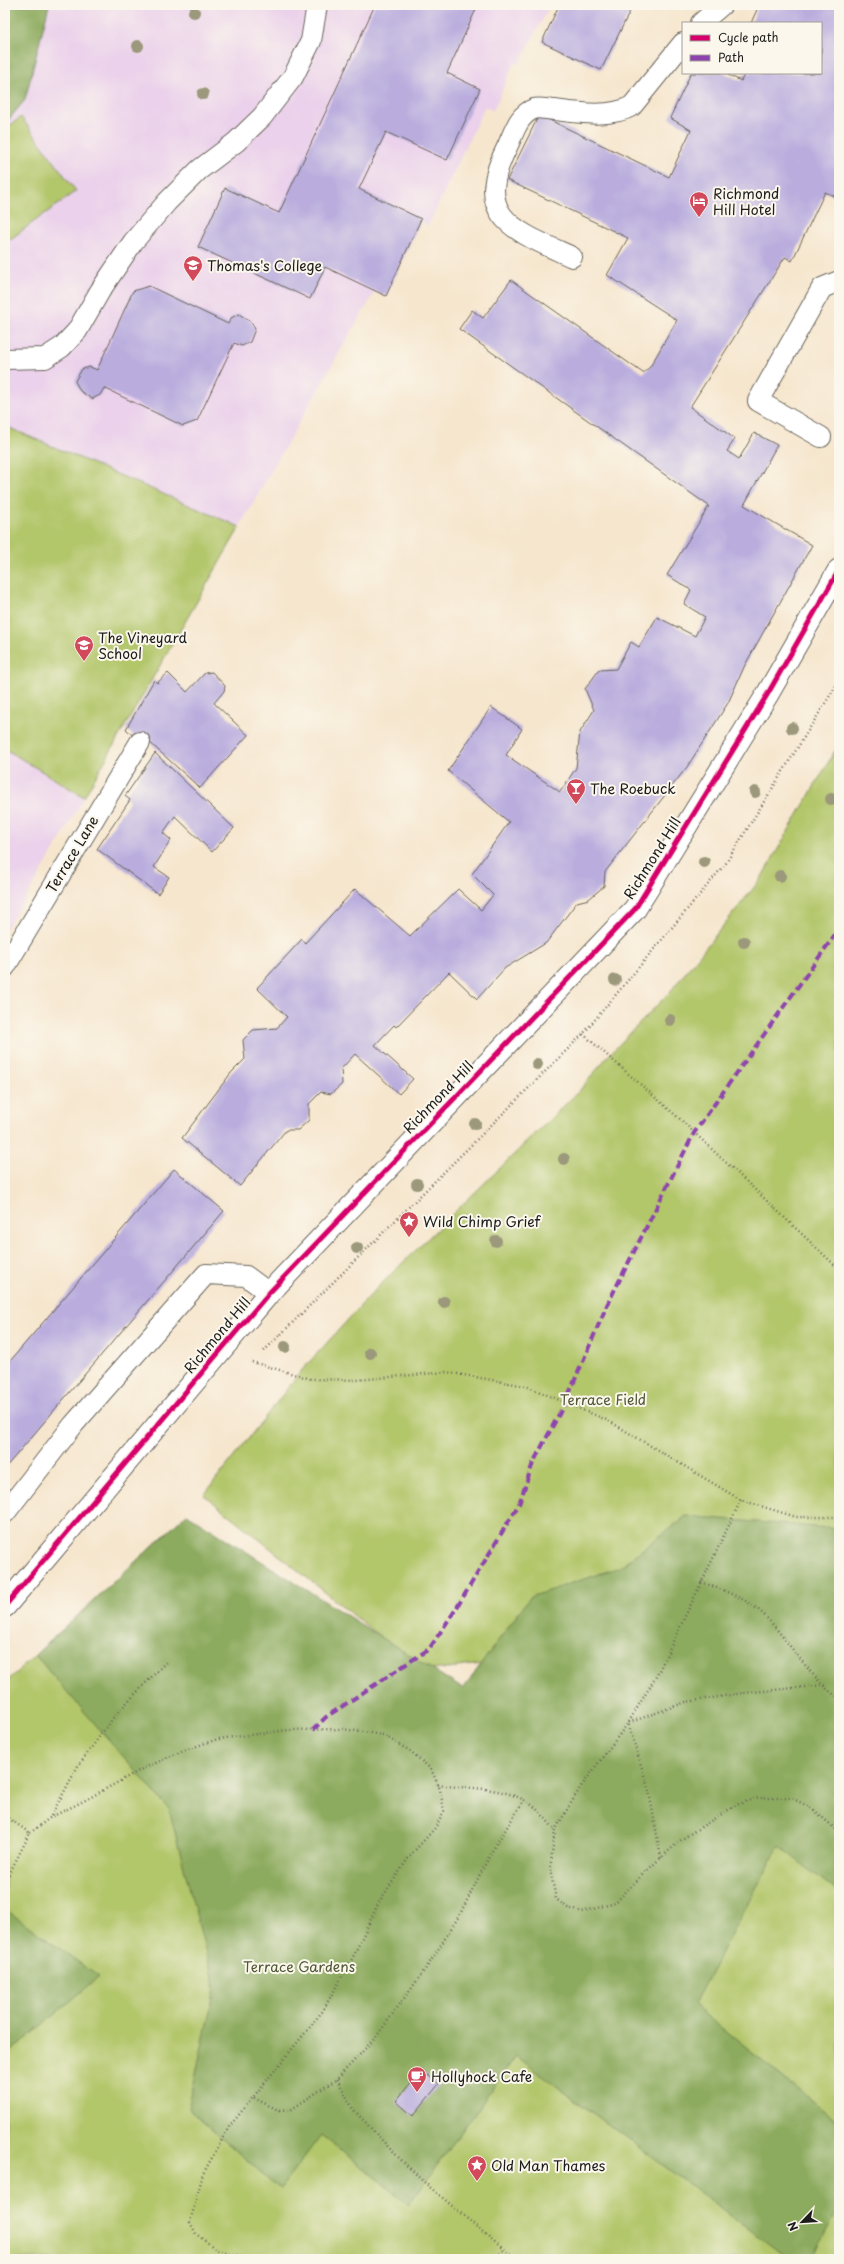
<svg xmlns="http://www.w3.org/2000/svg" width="844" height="2264" viewBox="0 0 844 2264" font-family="'Playpen Sans',sans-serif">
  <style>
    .built { fill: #ebd1eb }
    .green { fill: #b2c66a; stroke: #677143 }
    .forest { fill: #8dab5e; stroke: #54643d }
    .building { fill: #baadde }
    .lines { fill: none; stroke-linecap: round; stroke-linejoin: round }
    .lane-casing { stroke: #68635a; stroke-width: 22 }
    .secondary-casing { stroke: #68635a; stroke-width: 24 }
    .path { stroke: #68635a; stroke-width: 2.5; stroke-dasharray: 1 3; stroke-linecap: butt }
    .lane { stroke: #fff; stroke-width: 20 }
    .secondary { stroke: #fff; stroke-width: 22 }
    .quiet { stroke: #8e44ad; stroke-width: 4; stroke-dasharray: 8 4; stroke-linecap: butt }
    .cycleway-casing { stroke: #fbf7ec; stroke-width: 8 }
    .cycleway { stroke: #d6006c; stroke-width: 5 }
    .tree { fill: #9b987b }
    .labels { text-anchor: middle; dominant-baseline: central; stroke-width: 4; stroke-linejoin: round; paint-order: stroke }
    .poi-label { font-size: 14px; fill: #1c1c1c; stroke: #fbf7ec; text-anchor: start }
    .street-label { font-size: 14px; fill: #1c1c1c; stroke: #fbf7ec }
    .park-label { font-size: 14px; fill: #505837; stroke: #fbf7ec }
  </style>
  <rect width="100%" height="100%" fill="#fbf7ec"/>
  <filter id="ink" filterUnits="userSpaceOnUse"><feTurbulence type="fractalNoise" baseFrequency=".025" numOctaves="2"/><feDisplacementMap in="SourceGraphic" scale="8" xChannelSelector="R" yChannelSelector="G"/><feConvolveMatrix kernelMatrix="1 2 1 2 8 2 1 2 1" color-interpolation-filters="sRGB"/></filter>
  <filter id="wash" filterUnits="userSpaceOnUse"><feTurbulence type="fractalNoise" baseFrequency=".012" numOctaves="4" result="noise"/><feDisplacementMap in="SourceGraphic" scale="16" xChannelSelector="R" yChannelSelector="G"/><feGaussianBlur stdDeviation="0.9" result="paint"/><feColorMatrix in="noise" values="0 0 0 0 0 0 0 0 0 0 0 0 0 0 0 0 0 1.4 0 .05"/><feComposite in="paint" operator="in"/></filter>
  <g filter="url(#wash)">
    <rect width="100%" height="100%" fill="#f6e6ce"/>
    <path class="built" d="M5,5H550L519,64L514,63L493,111L485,106L428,226L418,219L347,339L34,885L5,930Z"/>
    <g class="green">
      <path d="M21,117L76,191L5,243V129Z"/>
      <path d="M5,426L240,527L84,797L5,749Z"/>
      <path d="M839,744V1758L541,1657L423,1671L204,1495L302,1370L377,1288L580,1090L608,1056L669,993L760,880Z"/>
      <path d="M187,1514L403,1691L839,1781V2259H5V1683Z"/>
    </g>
    <g class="forest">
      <path d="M5,5H49L25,100L5,124Z"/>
      <path d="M187,1514L463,1689L530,1597L620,1567L686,1516L839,1529V1893L779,1846L693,2005L839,2123V2208L811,2259H789L516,2056L409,2204L321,2135L280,2189L188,2109L215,1988L169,1809L35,1655Z"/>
      <path d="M5,1909L99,1977L5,2056Z"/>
    </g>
    <g id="blocks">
      <g class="building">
        <path d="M375,5H478L447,73L480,89L447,160L386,132L359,189L421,219L386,296L325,267L310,299L198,247L225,188L279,213Z"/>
        <path d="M559,5H633L601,70L542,42Z"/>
        <path d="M759,5H825L832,8L833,5H839V198L825,192L792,261L785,257L690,407L735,439L727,451L739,459L754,433L777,445L744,505L812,545L745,665L728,703L687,767L605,872L604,886L589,899L577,902L546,943L505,968L477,999L449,972L396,1027L394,1025L375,1045L413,1079L399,1094L355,1054L341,1069L342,1084L331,1094L321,1092L309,1104V1120L298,1130H286L240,1186L182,1138L231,1073L245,1059L243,1040L253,1030L277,1028L287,1017L257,988L302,939L305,943L355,889L410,936L458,889L481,910L493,895L472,874L509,822L448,771L491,707L522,729L506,755L560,792L576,768L580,732L594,710L585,689L599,670L616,669L631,642L639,647L657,617L695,636L705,617L684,604L691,590L667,575L709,506L459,329L472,310L483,318L511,280L643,373L650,367L677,320L607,275L628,238L507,180L539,115L669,177L691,130L670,118L691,73H724L741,81L745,73H821V23H751Z"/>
        <path d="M149,286L228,324L231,318L239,314L251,322L255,329L250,342L242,346L234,343L197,421L183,426L104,388L100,395L92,399L80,391L75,381L82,369L90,367L97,370L133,291Z"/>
        <path d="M212,672L225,686L224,691L214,703L248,735L200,788L148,741L140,742L126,729L154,680L157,683L168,673L187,692L205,673Z"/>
        <path d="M155,753L234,828L212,852L175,816L163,833L171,840L154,867L169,877L158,894L97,849L130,800L125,796Z"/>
        <path d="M174,1169L224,1211L5,1468V1367Z"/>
        <path d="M421,2070L439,2084L413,2116L396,2101Z"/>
      </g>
    </g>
  </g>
  <g filter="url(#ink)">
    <use href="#blocks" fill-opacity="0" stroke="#68635a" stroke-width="1"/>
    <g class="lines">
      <g class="lane-casing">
        <g id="lane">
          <path d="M701,23L722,5"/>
          <path d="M572,257C513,230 471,217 508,145C514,132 519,114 534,109C539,107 549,110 555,110C578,113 611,118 632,106L683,43"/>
          <path d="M5,359L45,358L62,347L77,331L100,291L133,242L167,202L199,170L236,142L262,117L293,77L311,41L317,5"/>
          <path d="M821,437L758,401L822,288L839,281"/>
          <path d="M5,967L140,742"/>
          <path d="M5,1513L74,1424L206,1274L246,1276L269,1293"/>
        </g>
      </g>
      <g class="secondary-casing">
        <path id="secondary" d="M5,1606L269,1293L635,909L767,695L839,570"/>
      </g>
      <g class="path">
        <path d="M583,1034L681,1120L839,1269"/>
        <path d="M264,1351L583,1034L726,863L839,681"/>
        <path d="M252,1362L311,1379L357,1380L447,1372L526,1386L609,1421L741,1500L796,1517H839"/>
        <path d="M741,1500L657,1675L628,1723L580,1788L555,1830L550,1869L556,1899L568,1908L582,1912L615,1903L644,1873L682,1839L736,1805L756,1798H792L813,1809L839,1832"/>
        <path d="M701,1582C722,1590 744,1597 761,1612C780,1629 819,1690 839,1697"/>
        <path d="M438,1785C466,1789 498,1786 524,1800C536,1806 546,1819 555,1830"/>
        <path d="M5,1816L30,1833L5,1882"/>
        <path d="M51,1816L78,1766L116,1714L166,1662"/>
        <path d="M30,1833L51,1817L80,1803L142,1769L185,1750L218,1739L289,1730L343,1729L383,1735L410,1751L431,1769L440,1789L444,1811L435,1828L409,1857L379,1902L352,1959L322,2012L229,2127L203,2174L190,2222L196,2234L216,2249L249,2259"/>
        <path d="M661,1858L649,1791L628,1723L686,1702L743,1693L825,1685"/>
        <path d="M337,2079L353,2109L394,2153L425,2183L515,2259"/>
        <path d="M254,2098L278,2110L292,2109L337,2079L376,2037L429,1964L459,1916L492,1851L524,1800"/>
        <path d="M493,2259L503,2250"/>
      </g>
      <use href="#lane" class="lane"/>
      <use href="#secondary" class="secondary"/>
      <path class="quiet" d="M313,1730L326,1717L429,1649L456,1609L519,1504L533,1463L565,1403L607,1305L694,1133L839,929"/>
      <g class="cycleway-casing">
        <path id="cycleway" d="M5,1606L269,1293L635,909L767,695L839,570"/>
      </g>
      <use href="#cycleway" class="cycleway"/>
    </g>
    <g class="tree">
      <circle cx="194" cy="12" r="6"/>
      <circle cx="138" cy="46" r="6"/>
      <circle cx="203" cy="94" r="6"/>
      <circle cx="792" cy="728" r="6"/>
      <circle cx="755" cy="792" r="6"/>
      <circle cx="831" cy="799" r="6"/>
      <circle cx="704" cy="862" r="6"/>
      <circle cx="780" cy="876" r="6"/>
      <circle cx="744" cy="942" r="6"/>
      <circle cx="615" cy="980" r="6"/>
      <circle cx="670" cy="1020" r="6"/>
      <circle cx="537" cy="1064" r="6"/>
      <circle cx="475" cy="1124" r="6"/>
      <circle cx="564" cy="1159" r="6"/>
      <circle cx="417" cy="1184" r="6"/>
      <circle cx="496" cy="1241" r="6"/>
      <circle cx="357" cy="1248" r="6"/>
      <circle cx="444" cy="1302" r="6"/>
      <circle cx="285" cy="1347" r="6"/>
      <circle cx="370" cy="1353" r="6"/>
    </g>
  </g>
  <defs>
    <g id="hotel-pin" transform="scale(1)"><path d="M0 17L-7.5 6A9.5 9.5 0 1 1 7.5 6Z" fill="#d1495b" stroke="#fbf7ec"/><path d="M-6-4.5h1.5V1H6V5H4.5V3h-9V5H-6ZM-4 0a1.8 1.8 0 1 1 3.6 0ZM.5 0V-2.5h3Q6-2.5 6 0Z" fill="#fff"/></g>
    <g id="school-pin" transform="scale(1)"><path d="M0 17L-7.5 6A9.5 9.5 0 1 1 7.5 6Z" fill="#d1495b" stroke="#fbf7ec"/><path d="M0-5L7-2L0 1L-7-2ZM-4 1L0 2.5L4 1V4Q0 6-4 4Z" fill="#fff"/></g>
    <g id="bar-pin" transform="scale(1)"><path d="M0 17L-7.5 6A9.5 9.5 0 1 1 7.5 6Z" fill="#d1495b" stroke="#fbf7ec"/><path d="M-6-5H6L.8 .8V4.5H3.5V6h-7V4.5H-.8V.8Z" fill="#fff"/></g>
    <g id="sight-pin" transform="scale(1)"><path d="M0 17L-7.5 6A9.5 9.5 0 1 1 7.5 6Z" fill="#d1495b" stroke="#fbf7ec"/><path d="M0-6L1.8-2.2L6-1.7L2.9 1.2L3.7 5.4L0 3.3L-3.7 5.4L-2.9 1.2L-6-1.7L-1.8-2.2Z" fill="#fff"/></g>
    <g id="cafe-pin" transform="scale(1)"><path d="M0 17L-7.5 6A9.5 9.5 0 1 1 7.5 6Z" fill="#d1495b" stroke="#fbf7ec"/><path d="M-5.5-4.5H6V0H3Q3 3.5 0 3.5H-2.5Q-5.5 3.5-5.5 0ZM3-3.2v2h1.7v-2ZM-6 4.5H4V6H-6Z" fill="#fff"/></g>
  </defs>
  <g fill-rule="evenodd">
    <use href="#hotel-pin" x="699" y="201"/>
    <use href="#school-pin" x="193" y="265"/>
    <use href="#school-pin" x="84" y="645"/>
    <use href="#bar-pin" x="576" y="788"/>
    <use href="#sight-pin" x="409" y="1221"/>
    <use href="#cafe-pin" x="417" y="2076"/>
    <use href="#sight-pin" x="477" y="2165"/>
  </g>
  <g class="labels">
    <g class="poi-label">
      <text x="713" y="193">Richmond<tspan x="713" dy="16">Hill Hotel</tspan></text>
      <text x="207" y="265">Thomas's College</text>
      <text x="98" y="637">The Vineyard<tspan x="98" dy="16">School</tspan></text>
      <text x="590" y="788">The Roebuck</text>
      <text x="423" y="1221">Wild Chimp Grief</text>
      <text x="431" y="2076">Hollyhock Cafe</text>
      <text x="491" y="2165">Old Man Thames</text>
    </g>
    <g class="street-label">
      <text transform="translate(72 854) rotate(-59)">Terrace Lane</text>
      <text transform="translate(652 858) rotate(-58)">Richmond Hill</text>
      <text transform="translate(438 1097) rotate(-46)">Richmond Hill</text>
      <text transform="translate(217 1335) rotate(-50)">Richmond Hill</text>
    </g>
    <g class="park-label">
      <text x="603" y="1399">Terrace Field</text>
      <text x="299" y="1966">Terrace Gardens</text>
    </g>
  </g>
  <rect width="844" height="2264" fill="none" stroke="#fbf7ec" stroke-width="20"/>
  <rect x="682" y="22" width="140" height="52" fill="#fbf7ec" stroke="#a29f99"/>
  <rect x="690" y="35" width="20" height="6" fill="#d6006c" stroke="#a29f99"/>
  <text x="718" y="42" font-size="12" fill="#1c1c1c">Cycle path</text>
  <rect x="690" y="55" width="20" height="6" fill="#8e44ad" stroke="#a29f99"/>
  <text x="718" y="62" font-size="12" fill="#1c1c1c">Path</text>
  <g transform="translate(802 2222) rotate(245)" stroke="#fbf7ec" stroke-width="3" paint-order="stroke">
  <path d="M0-3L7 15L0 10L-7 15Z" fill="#1c1c1c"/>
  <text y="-6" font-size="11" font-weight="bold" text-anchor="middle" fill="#1c1c1c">N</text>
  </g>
</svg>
